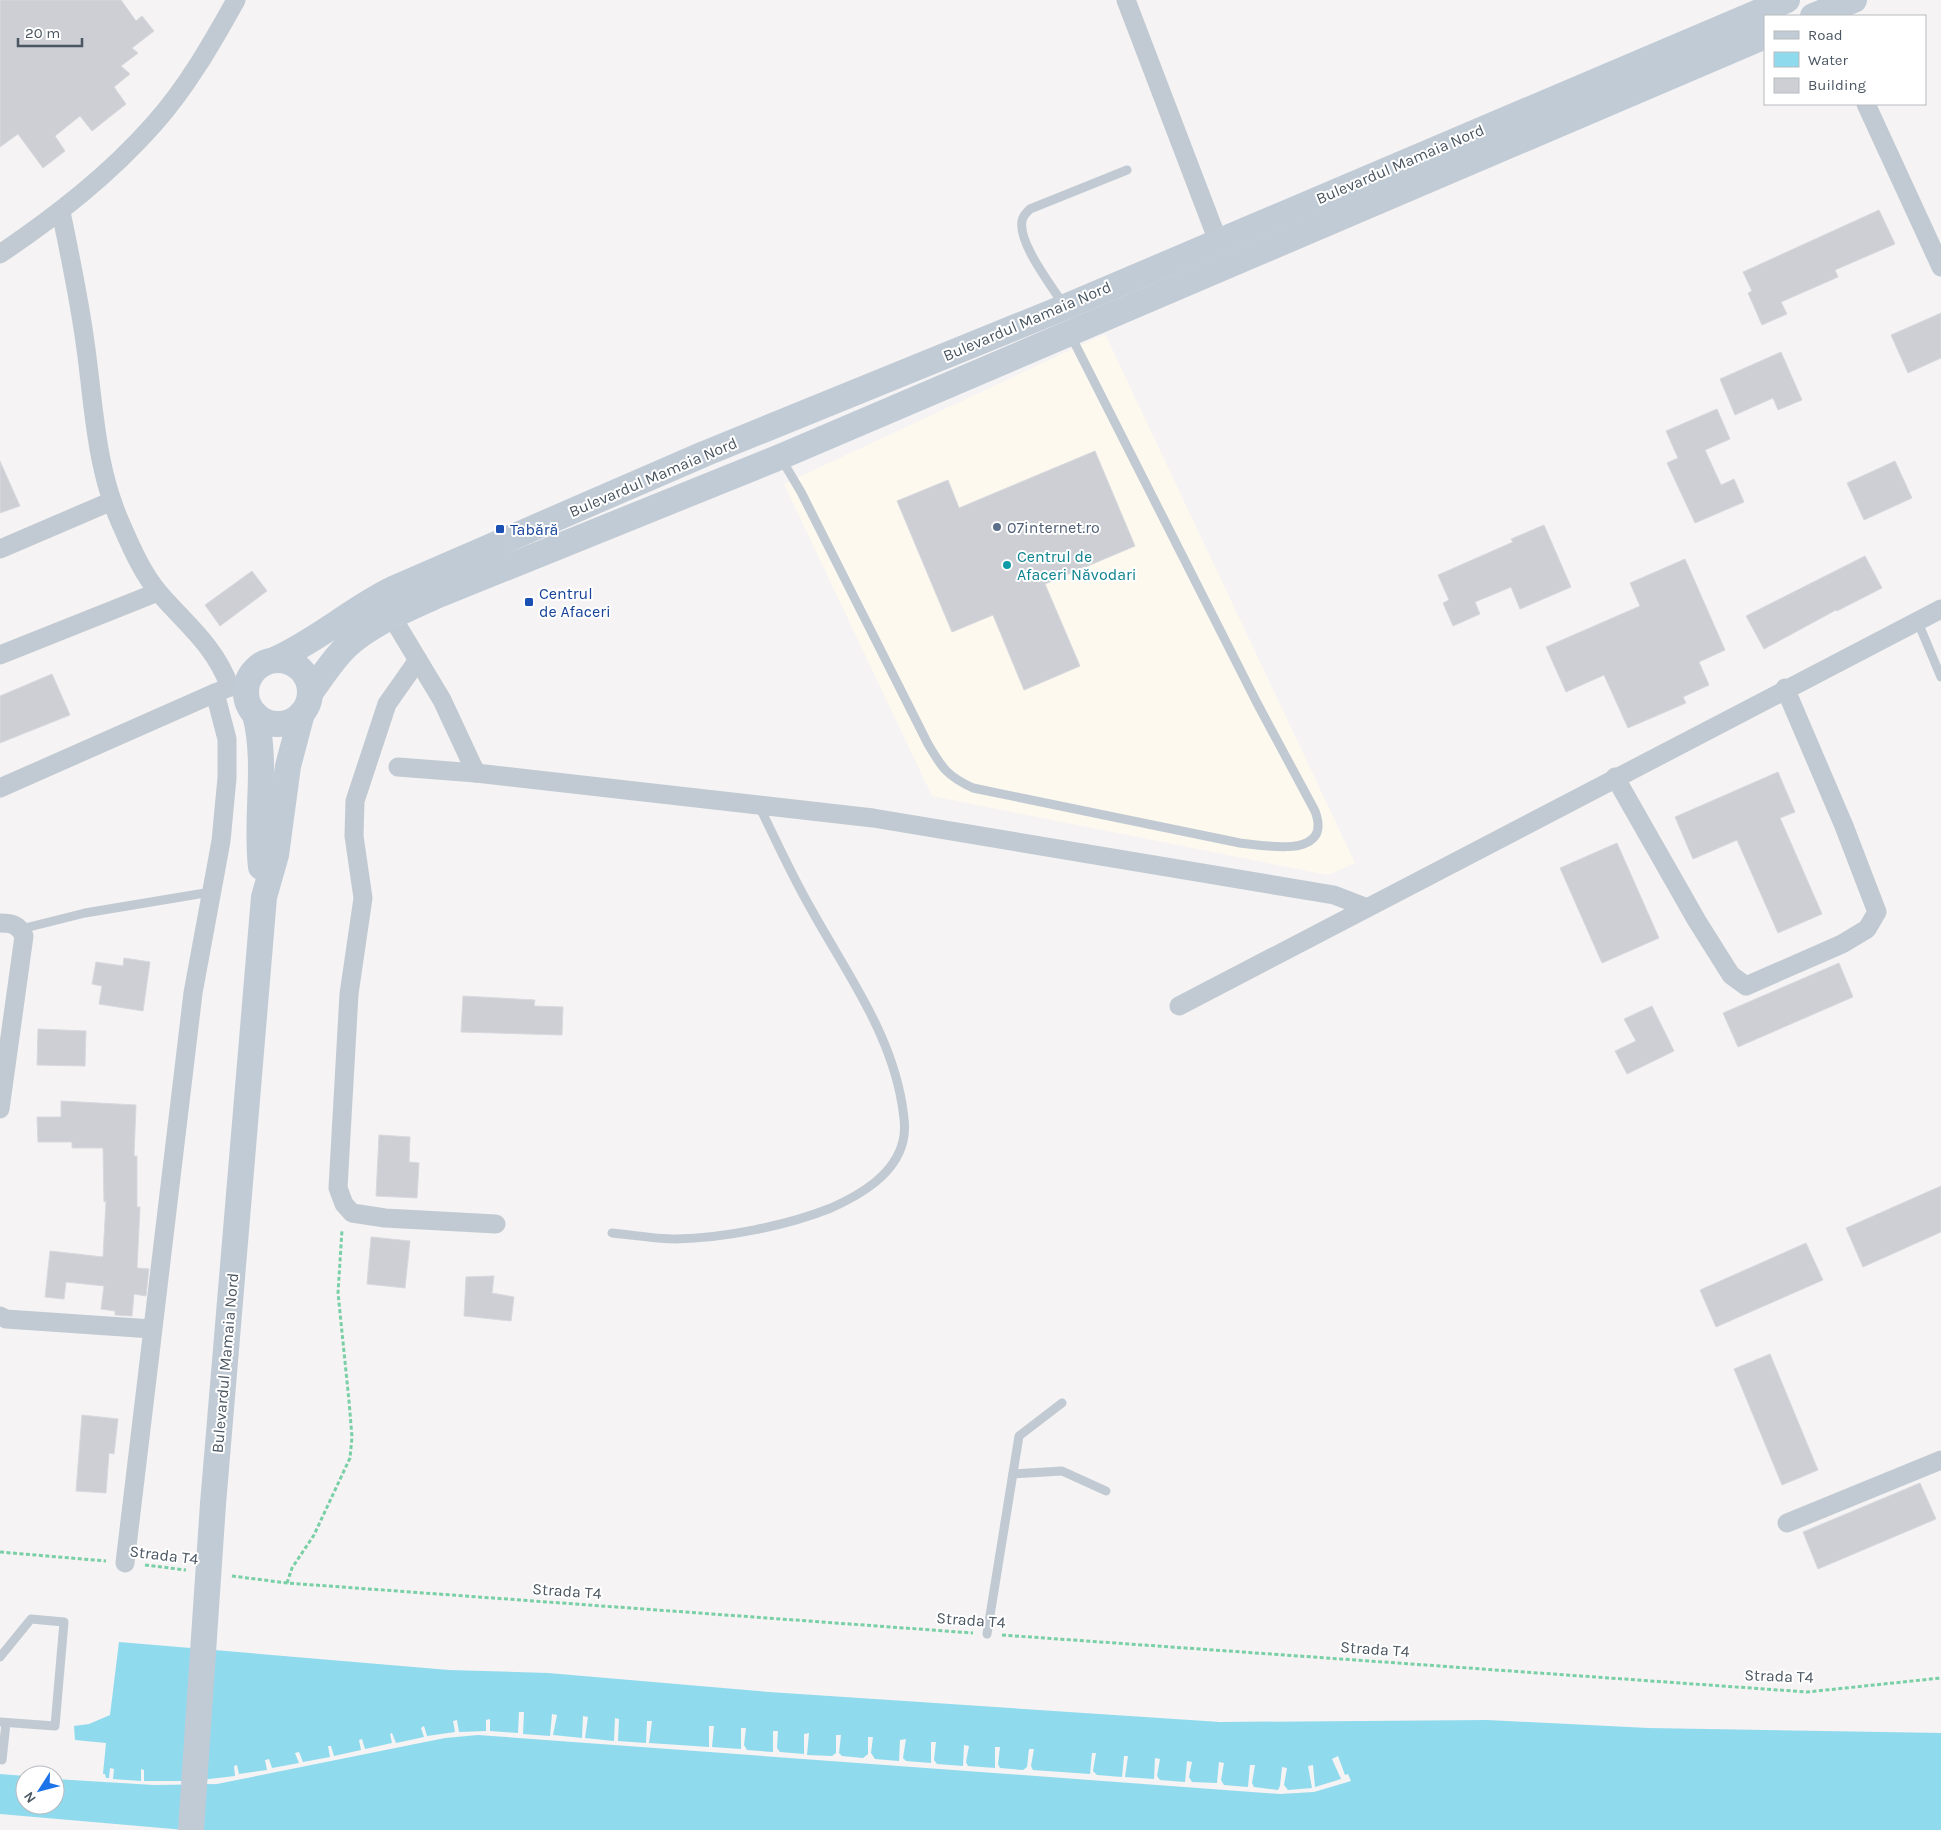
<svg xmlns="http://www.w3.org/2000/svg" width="1941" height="1830" viewBox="0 0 1941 1830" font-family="Karla,sans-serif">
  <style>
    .commercial { fill: #fdf9ef }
    .water { fill: #90daee }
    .building { fill: #cdcfd5; stroke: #d7d9de }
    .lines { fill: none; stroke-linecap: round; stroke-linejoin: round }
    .path { stroke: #7ad0a6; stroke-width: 3; stroke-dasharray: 4 2.5; stroke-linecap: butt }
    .service { stroke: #c1cad2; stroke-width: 9 }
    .minor { stroke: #c1cad2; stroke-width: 19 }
    .secondary { stroke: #c1cbd6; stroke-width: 26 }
    .secondary-bridge { stroke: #c1cbd6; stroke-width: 26 }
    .service-dot { fill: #5c6f8a; stroke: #fff; stroke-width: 2 }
    .transit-dot { fill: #1a4fb4; stroke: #fff; stroke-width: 2 }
    .culture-dot { fill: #0f9aa8; stroke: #fff; stroke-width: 2 }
    .labels { text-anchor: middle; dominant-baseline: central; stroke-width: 4; stroke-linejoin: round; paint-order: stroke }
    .street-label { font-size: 16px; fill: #4a5661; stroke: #fff }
    .service-label { font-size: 16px; fill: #4e5e75; stroke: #fff; text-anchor: start }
    .transit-label { font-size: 16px; fill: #164399; stroke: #fff; text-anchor: start }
    .culture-label { font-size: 16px; fill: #0d838f; stroke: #fff; text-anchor: start }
  </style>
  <rect width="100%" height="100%" fill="#f5f3f3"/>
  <path class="commercial" d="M1105,334L1355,863L1328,875L932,796L784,484Z"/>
  <path class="water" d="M119,1642L449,1670L548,1673L769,1692L1220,1722L1487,1720L1648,1728L1941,1733V1830H185L0,1814V1774L25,1776V1805H55V1779L154,1785L217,1784L445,1738L478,1735L1280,1794L1314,1792L1351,1781L1348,1774L1345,1775L1338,1756L1332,1759L1341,1779L1315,1787L1313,1765L1308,1766L1312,1788L1288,1790L1284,1785L1287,1768L1282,1767L1280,1786L1278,1790L1254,1787L1252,1783L1255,1765H1250L1248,1787L1224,1785L1221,1780L1224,1763L1219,1762L1217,1783L1192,1782L1189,1777L1192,1762L1187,1761L1185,1782L1160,1780L1157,1776L1160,1759L1155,1758L1154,1779L1125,1777L1128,1756H1124L1122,1777L1097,1775L1093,1771L1096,1753H1092L1090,1774L1033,1770L1031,1766L1034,1749H1029L1027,1767L1023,1770L1000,1768L998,1764L1000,1747H995V1768L968,1766L966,1762L969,1746L964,1745L963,1766L937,1764L934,1760L936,1742H931V1763L906,1761L903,1758L906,1739L900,1740L899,1761L875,1759L871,1753L873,1737H868V1754L863,1758L842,1756L839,1753L841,1735H836V1753L832,1756L807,1755L809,1733L804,1734V1754L780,1752L777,1748L778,1731H773V1752L747,1750L744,1745L746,1728H741V1749L712,1747L714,1726H709V1747L649,1743L652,1721H647L646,1743L618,1741L619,1719L615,1718L614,1741L585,1738L588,1717L583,1716L582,1738L553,1735L557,1715L552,1714L550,1736L523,1734L524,1712H519L518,1733L490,1731V1719L486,1720V1731L459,1732L457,1720L453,1721L455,1732L427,1736L424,1726L421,1728L424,1737L396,1743L392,1733L390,1734L392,1743L365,1749L362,1739L359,1740L361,1750L334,1756L331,1746H328L330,1757L303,1762L299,1752L295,1753L299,1763L272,1768L269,1759L265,1760L267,1770L239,1774L237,1765L234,1766L235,1776L192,1781H144V1770L141,1769V1781L113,1779L114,1769L110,1768L109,1778H106L105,1774H103L106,1743L75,1740L74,1726L89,1724L110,1715Z"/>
  <g class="building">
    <path d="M0,0H121L136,21L142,16L154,31L132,48L138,53L121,66L130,74L114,87L126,104L92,131L80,116L55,136L65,151L43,168L18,134L0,147Z"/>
    <path d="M1879,210L1895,244L1835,270L1838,277L1781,302L1787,314L1762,325L1748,293L1752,291L1743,272Z"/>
    <path d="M1941,313V358L1908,373L1891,335Z"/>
    <path d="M1781,352L1802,400L1778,410L1773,398L1735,415L1720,379Z"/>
    <path d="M1717,409L1730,439L1705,450L1721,485L1734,479L1744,502L1695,523L1667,463L1678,458L1666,431Z"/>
    <path d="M1095,451L1135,546L1045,584L1080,666L1024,690L993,615L952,632L897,501L948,480L959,508Z"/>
    <path d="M0,461L20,506L0,513Z"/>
    <path d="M1895,461L1912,498L1864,520L1847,483Z"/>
    <path d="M1544,525L1571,587L1520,609L1511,587L1475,602L1480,614L1453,626L1443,603L1449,600L1438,575L1513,542L1511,539Z"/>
    <path d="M1865,556L1882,588L1837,611L1836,610L1764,649L1746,616Z"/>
    <path d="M1685,559L1725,650L1699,662L1709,685L1683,697L1686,703L1628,728L1604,675L1566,692L1546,647L1640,606L1630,583Z"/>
    <path d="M252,571L267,591L220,626L205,605Z"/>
    <path d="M52,674L70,715L0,743V696Z"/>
    <path d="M1778,772L1795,812L1780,818L1822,914L1778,933L1737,840L1693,859L1675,817Z"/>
    <path d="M1617,843L1659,938L1602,963L1560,868Z"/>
    <path d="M124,958L150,962L143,1011L99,1004L102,986L92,984L96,962L123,966Z"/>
    <path d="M1839,963L1853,997L1738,1047L1723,1013Z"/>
    <path d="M463,996L535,1000L534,1006L563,1007L562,1035L461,1032Z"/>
    <path d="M1652,1006L1674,1051L1627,1074L1615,1051L1636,1041L1624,1019Z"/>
    <path d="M38,1029L86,1031L85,1066L37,1065Z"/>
    <path d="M61,1101L136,1105L134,1156H137V1207H140L137,1268L149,1269L146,1296L134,1294L132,1316L115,1315V1311L101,1309L104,1286L66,1282L64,1299L45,1297L50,1251L103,1257L106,1201L104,1202L103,1148H72V1142H38L37,1117H61Z"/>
    <path d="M379,1135L410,1137L409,1162L419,1163L417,1198L376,1196Z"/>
    <path d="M1941,1186V1232L1863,1267L1846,1228Z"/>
    <path d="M371,1237L410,1241L405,1288L367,1284Z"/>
    <path d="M1806,1243L1823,1280L1716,1327L1700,1290Z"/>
    <path d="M494,1276L492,1293L514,1297L511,1321L464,1316L466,1277Z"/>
    <path d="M1770,1354L1818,1470L1782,1485L1734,1369Z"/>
    <path d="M82,1415L118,1419L114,1454L109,1453L106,1493L76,1491Z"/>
    <path d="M1920,1483L1936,1519L1818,1569L1803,1532Z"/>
  </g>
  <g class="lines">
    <g class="path">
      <path d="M0,1552L106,1561"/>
      <path d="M145,1565L186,1570"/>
      <path d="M232,1576L287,1583L973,1633"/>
      <path d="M287,1583L292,1568L314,1535L350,1458L352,1437L349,1401L338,1293L342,1230"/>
      <path d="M1002,1635L1807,1692L1941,1678"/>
    </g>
    <g class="service">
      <path d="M1063,304C1051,285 1018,243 1022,221C1023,215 1026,213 1030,209L1127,170"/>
      <path d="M782,460L801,492L928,744C942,768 947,776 973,788L1240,843C1267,846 1333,859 1315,811L1257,703L1070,334"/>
      <path d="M1917,620L1941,677"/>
      <path d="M21,929L85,913L211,892"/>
      <path d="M612,1233C633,1235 655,1239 676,1239C724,1238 786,1226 831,1208C860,1195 895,1175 903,1141C906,1129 904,1117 902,1104C890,1031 845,971 810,907C791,874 776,840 759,806"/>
      <path d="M1013,1474L1062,1471L1106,1491"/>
      <path d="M987,1634L1019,1436L1062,1403"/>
      <path d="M0,1657L31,1619L64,1622L55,1726L0,1722"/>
      <path d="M2,1760L6,1723"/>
    </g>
    <g class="minor">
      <path d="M1126,0L1218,241"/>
      <path d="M1866,104L1941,267"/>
      <path d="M61,212C70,255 79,299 85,342C94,404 95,466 121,524C131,547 143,575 160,594C188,626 214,645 230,687"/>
      <path d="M0,254C56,216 109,175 154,124C187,87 212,43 236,0"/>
      <path d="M0,549L112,501"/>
      <path d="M392,617L442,700L476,773"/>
      <path d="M0,655L158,592"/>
      <path d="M418,660L387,704L355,801L354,836L363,898L349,994L338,1188L344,1204L352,1213L385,1218L496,1224"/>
      <path d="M398,767L476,773L873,818L1334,895L1365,907"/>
      <path d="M1615,777L1697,921L1731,975L1746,986L1842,944L1867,929L1877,912L1844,826L1785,688"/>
      <path d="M0,788L215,693L230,687L247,685"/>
      <path d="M0,923C12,923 19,925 24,936L0,1109"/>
      <path d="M1179,1006L1941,609"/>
      <path d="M0,1316L6,1319L152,1329"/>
      <path d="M1787,1523L1941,1460"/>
      <path d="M125,1563L193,993L221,841L227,778V739L215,693"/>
    </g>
    <g class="secondary">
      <path d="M1813,16L1854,0"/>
      <path d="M276,659C318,640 352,609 393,589L704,454L1065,307L1787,0"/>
      <circle cx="278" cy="692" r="32"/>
      <path d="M311,692C322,677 333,659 347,646C372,623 406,610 436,596L780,457L1765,36"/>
      <path d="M255,714C268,765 255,815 261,867"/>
      <path d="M213,1504L264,897L276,855L288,766L302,713"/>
    </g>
    <path class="secondary-bridge" d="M191,1830L213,1504"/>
  </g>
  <circle class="service-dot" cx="997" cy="527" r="5"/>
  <g class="transit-dot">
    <rect x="495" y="524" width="10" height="10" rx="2.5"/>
    <rect x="524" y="597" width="10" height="10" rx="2.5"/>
  </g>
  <circle class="culture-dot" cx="1007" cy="565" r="5"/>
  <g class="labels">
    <g class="street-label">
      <text transform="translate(1400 164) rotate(-23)">Bulevardul Mamaia Nord</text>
      <text transform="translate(1027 321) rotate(-23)">Bulevardul Mamaia Nord</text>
      <text transform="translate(653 477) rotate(-23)">Bulevardul Mamaia Nord</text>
      <text transform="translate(225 1363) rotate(-85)">Bulevardul Mamaia Nord</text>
      <text transform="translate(164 1555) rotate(7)">Strada T4</text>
      <text transform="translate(567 1591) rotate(4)">Strada T4</text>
      <text transform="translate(971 1620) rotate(4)">Strada T4</text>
      <text transform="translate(1375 1649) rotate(4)">Strada T4</text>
      <text transform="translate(1779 1676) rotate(2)">Strada T4</text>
    </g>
    <g class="service-label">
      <text x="1007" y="527">07internet.ro</text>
    </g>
    <g class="transit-label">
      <text x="510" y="529">Tabără</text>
      <text x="539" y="593">Centrul<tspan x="539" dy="18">de Afaceri</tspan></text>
    </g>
    <g class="culture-label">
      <text x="1017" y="556">Centrul de<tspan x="1017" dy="18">Afaceri Năvodari</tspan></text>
    </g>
  </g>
  <rect x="1764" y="15" width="162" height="90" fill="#ffffff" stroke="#b7bbc0"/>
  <rect x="1774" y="31" width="25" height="8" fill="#c1cbd6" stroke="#b7bbc0"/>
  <text x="1808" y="40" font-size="15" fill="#4a5661">Road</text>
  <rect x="1774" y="52" width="25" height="15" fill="#90daee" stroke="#b7bbc0"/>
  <text x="1808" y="65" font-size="15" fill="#4a5661">Water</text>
  <rect x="1774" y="78" width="25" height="15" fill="#cdcfd5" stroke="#b7bbc0"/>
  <text x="1808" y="90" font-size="15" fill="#4a5661">Building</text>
  <g transform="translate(40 1790) rotate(234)"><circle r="24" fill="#ffffff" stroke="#b7bbc0"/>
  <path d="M0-4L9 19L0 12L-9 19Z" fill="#1a73e8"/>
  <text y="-8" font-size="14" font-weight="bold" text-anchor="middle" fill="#4a5661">N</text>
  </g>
  <path d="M18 38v8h64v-8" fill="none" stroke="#4a5661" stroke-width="2.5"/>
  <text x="25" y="38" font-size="15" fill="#4a5661" stroke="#ffffff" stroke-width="4" paint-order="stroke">20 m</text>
</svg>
